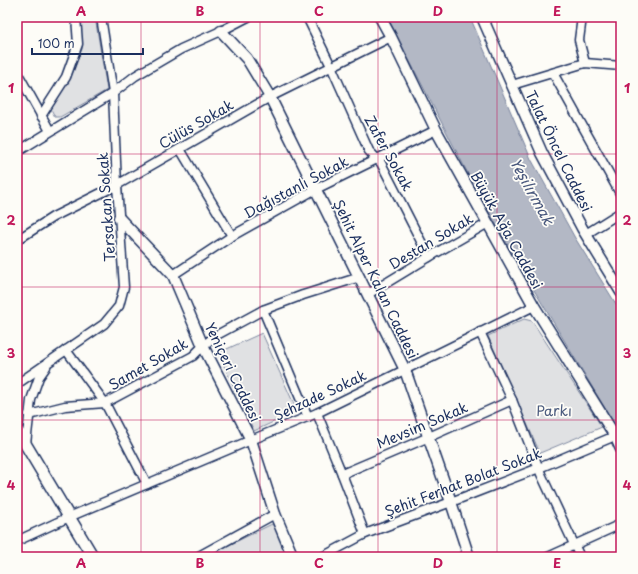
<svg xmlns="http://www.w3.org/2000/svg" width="638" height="574" viewBox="0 0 638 574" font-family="'Playpen Sans',sans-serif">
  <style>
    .green { fill: #e0e1e3; stroke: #7e88a0 }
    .water { fill: #b3b8c5; stroke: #76819c }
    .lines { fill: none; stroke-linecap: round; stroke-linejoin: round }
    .minor-casing { stroke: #1b2f5e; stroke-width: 11 }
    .tertiary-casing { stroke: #1b2f5e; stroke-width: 13 }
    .secondary-casing { stroke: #1b2f5e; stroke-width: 14 }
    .minor { stroke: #fdfcf7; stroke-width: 8 }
    .tertiary { stroke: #fdfcf7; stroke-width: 10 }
    .secondary { stroke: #fdfcf7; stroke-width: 11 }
    .grid { fill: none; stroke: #c2185b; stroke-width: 1; stroke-opacity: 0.55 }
    .labels { text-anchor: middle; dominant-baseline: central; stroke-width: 3.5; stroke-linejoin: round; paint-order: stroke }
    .street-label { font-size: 14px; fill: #1b2f5e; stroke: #fdfcf7 }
    .park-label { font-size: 14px; fill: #4c5c7f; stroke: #fdfcf7 }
    .water-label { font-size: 15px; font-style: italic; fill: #49587d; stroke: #fdfcf7 }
    .neatline { fill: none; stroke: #c2185b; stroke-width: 1.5 }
    .grid-label { font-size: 13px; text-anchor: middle; font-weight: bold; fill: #c2185b }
  </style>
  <rect width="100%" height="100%" fill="#fdfcf7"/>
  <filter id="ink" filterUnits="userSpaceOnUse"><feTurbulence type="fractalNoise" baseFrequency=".025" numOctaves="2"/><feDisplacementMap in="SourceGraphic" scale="8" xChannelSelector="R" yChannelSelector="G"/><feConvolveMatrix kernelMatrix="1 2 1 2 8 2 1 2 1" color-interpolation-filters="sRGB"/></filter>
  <g filter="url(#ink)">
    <g class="green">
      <path d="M81,17H95L107,90L60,117H55L50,107L70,79L82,49Z"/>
      <path d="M524,319L532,321L602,427L540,453L488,336Z"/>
      <path d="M262,333L297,411L254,431L218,353Z"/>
      <path d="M272,524L277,531L288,557H209V555Z"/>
    </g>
    <path class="water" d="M387,17H470L531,159L575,238L621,312V435L525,275L477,191Z"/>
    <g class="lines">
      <g class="minor-casing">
        <g id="minor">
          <path d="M307,17L331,66L369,151L381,163L429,257"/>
          <path d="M582,17L579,40L585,63"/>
          <path d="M17,72L50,131"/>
          <path d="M553,73L621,195"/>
          <path d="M512,85L585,63L621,66"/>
          <path d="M41,116L66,77L78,44L76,17"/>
          <path d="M180,149L232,236"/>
          <path d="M17,152L113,93L135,76L181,49L221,31L248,17"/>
          <path d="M586,234L621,212"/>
          <path d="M17,240L53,217L117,185L270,97L391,37"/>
          <path d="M173,275L232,236L316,189L436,130"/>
          <path d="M368,294L429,257L488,223"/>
          <path d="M263,310L308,417"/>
          <path d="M480,332L512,400L541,474L580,557"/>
          <path d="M66,350L105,403L147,484"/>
          <path d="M17,384L104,324L119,306L124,287L117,185L113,93L101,17"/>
          <path d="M317,413L342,474L365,534"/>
          <path d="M29,415L65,406L105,403L193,356L203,346L215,336L263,310L303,295L360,277"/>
          <path d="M26,444L31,400L39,377L46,367"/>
          <path d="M342,474L429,437L512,400"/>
          <path d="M17,541L69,517L251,440L317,413L534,306"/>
          <path d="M197,557L275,514"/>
          <path d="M322,557L365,534L451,502L539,468L615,436"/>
          <path d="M548,557L621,524"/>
        </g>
      </g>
      <g class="tertiary-casing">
        <g id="tertiary">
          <path d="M380,17L391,37L436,130L534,306L615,436L621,449"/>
          <path d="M482,17L542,153L582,228L621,292"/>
          <path d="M221,31L247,59L270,97L405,370L451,502L469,557"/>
          <path d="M119,218L173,275L203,346L251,440L275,514L293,557"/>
        </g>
      </g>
      <g class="secondary-casing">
        <path id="secondary" d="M17,430L93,557"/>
      </g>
      <use href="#minor" class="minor"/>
      <use href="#tertiary" class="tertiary"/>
      <use href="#secondary" class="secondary"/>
    </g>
  </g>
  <path class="grid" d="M141,17V557M260,17V557M378,17V557M497,17V557M17,154H621M17,287H621M17,420H621"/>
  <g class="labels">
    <g class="street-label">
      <text transform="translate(196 124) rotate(-30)">Cülüs Sokak</text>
      <text transform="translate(559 151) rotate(64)">Talat Öncel Caddesi</text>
      <text transform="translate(389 153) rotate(61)">Zafer Sokak</text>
      <text transform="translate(296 187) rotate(-28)">Dağıstanlı Sokak</text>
      <text transform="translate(106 207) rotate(-94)">Tersakan Sokak</text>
      <text transform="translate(507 230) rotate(61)">Büyük Ağa Caddesi</text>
      <text transform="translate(431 241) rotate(-31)">Destan Sokak</text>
      <text transform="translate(376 279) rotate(64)">Şehit Alper Kalan Caddesi</text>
      <text transform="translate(148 364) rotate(-30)">Samet Sokak</text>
      <text transform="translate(233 372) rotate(64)">Yeniçeri Caddesi</text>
      <text transform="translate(320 395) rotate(-25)">Şehzade Sokak</text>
      <text transform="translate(422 425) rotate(-23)">Mevsim Sokak</text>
      <text transform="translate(463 482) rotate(-21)">Şehit Ferhat Bolat Sokak</text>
    </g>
    <g class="park-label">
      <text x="554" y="410">Parkı</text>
    </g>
    <g class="water-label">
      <text transform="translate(533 191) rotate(61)">Yeşilırmak</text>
    </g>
  </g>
  <rect width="638" height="574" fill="none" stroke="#fdfcf7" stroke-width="44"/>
  <path d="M32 48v6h111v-6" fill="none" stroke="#1b2f5e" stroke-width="2"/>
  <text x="38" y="48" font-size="12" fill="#1b2f5e" stroke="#fdfcf7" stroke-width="3" paint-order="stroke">100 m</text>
  <rect x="22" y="22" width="594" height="530" class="neatline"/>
  <g class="grid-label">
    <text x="81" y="16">A</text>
    <text x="200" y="16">B</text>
    <text x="319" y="16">C</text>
    <text x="438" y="16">D</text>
    <text x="557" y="16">E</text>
    <text x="11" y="93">1</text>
    <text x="627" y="93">1</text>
    <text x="11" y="225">2</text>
    <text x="627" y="225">2</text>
    <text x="11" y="358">3</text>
    <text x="627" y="358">3</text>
    <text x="11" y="490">4</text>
    <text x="627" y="490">4</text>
    <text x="81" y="568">A</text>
    <text x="200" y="568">B</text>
    <text x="319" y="568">C</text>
    <text x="438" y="568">D</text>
    <text x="557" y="568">E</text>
  </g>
</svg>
